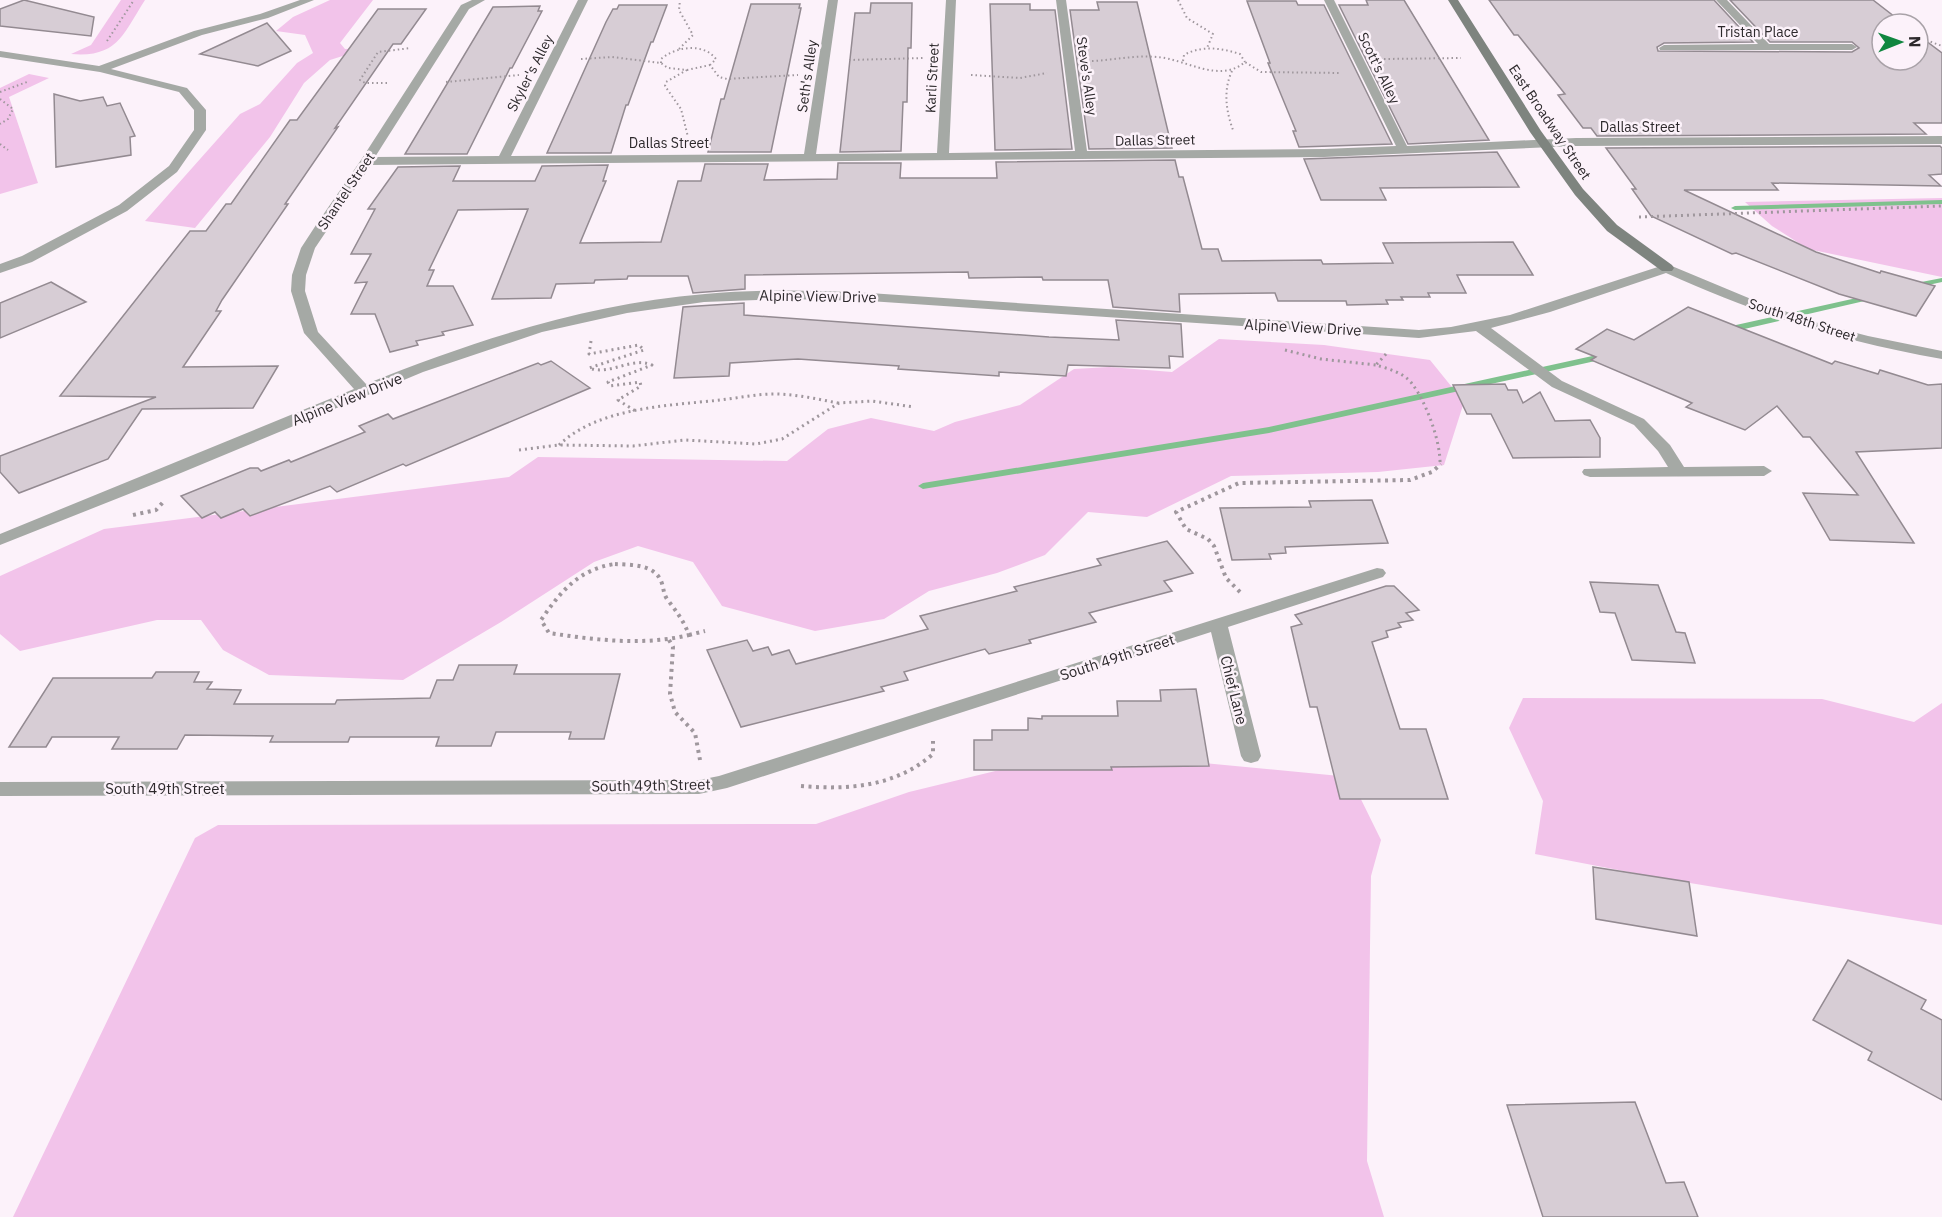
<svg xmlns="http://www.w3.org/2000/svg" width="1942" height="1217" viewBox="0 0 1942 1217" font-family="'IBM Plex Sans',sans-serif">
  <style>
    .green { fill: #f2c3ea }
    .lines { fill: none; stroke-linecap: round; stroke-linejoin: round }
    .stream { fill: #7fc18d; fill-rule: evenodd }
    .building { fill: #d7cdd5; stroke: #938a91; stroke-width: 1.5 }
    .path-far2 { stroke: #9f979d; stroke-width: 2; stroke-dasharray: 1.5 3; stroke-linecap: butt }
    .path-far1 { stroke: #9f979d; stroke-width: 3; stroke-dasharray: 2 4; stroke-linecap: butt }
    .path { stroke: #9f979d; stroke-width: 4; stroke-dasharray: 3 4.5; stroke-linecap: butt }
    .street { fill: #a5a9a5; fill-rule: evenodd }
    .secondary { fill: #7e847f; fill-rule: evenodd }
    .labels { text-anchor: middle; dominant-baseline: central; stroke-width: 5; stroke-linejoin: round; paint-order: stroke }
    .far-street-label { font-size: 14px; fill: #2d292c; stroke: #fcf2fa }
    .street-label { font-size: 15px; fill: #2d292c; stroke: #fcf2fa }
  </style>
  <rect width="100%" height="100%" fill="#fcf2fa"/>
  <g class="green">
    <path d="M121,0H145C123,34 118,58 71,54L91,45Z"/>
    <path d="M330,0H373L340,43L345,49L368,48L330,60L304,83L270,137L195,228L145,221L240,114L260,104L297,63L313,53L305,35L276,31L293,17Z"/>
    <path d="M29,74L49,78L9,97L38,183L0,194V88Z"/>
    <path d="M1942,198V277L1808,249L1772,226L1745,202Z"/>
    <path d="M1219,339L1324,345L1430,360L1464,402L1444,465L1378,472L1231,476L1147,517L1088,512L1045,555L997,573L929,591L884,619L815,631L722,606L693,562L638,546L594,562L501,622L403,680L269,675L223,650L201,620H157L20,651L0,634V576L104,529L509,477L538,457L787,461L828,429L871,418L934,431L955,422L1020,405L1074,369L1109,367L1172,372Z"/>
    <path d="M1523,698L1822,699L1914,722L1942,703V925L1660,878L1535,854L1543,801L1509,728Z"/>
    <path d="M1078,751L1350,777L1381,840L1371,876L1367,1161L1384,1217H13L195,838L218,825L816,824L909,792Z"/>
  </g>
  <g class="lines">
    <g class="stream">
      <path d="M1942,200V204L1735,210L1731,208L1735,206Z"/>
      <path d="M1942,278V282L1914,288L1910,286L1911,284Z"/>
      <path d="M1870,295H1873V299L1727,333L1723,330L1727,327Z"/>
      <path d="M1606,353L1609,354V358L1269,433L923,489L918,486L923,483L1269,427Z"/>
    </g>
  </g>
  <g class="building">
    <path d="M24,0L94,17L91,36L0,26V9Z"/>
    <path d="M1366,0H1404L1489,140L1408,144L1339,5H1368Z"/>
    <path d="M1489,0H1714L1753,42L1664,43L1657,47L1658,51L1852,52L1859,48L1852,42H1770L1730,0H1873L1904,24H1882V60H1918V35L1942,53V123H1914L1926,134L1597,136L1591,128H1583L1558,95L1565,94L1518,35H1514Z"/>
    <path d="M1247,1H1296L1298,5H1324L1392,144L1299,147L1293,131H1296L1268,63H1270Z"/>
    <path d="M1097,2H1137L1172,148L1089,149L1070,10H1099Z"/>
    <path d="M871,3H912L911,48H908L907,102H903L901,151L840,152L855,13H870Z"/>
    <path d="M751,4H800L799,8H801L771,152H708L721,99H724Z"/>
    <path d="M990,4H1030V10H1055L1072,149L995,150Z"/>
    <path d="M619,5H667L653,42H651L628,105H626L611,153H547L606,22L613,9H617Z"/>
    <path d="M540,6L538,11H542L512,68H510L467,154H405L493,7Z"/>
    <path d="M378,9H426L401,44H393L335,128L338,127L285,204H288L222,300L216,311H221L183,367L278,366L253,408L142,409L108,459L19,493L0,472V456L156,397L60,396L190,231H206L226,204H231L290,120H297Z"/>
    <path d="M267,23L291,51L258,66L200,54Z"/>
    <path d="M54,94L80,101L103,97L107,106L120,103L135,136L130,137L131,155L56,167Z"/>
    <path d="M1940,146L1942,148V174L1929,175L1941,186L1772,183L1778,190H1684L1816,252L1880,273L1881,271L1935,286L1916,316L1839,294L1736,253L1732,254L1651,216L1632,189H1636L1606,148Z"/>
    <path d="M1497,152L1519,187L1380,188L1386,200H1321L1304,159Z"/>
    <path d="M1175,160L1179,177H1183L1202,249H1218L1222,261L1321,260L1323,264L1393,263L1383,243L1513,242L1533,275H1457L1466,293H1428L1430,297H1401L1403,300H1386L1388,304L1347,305L1346,301H1278L1275,293L1179,294L1180,312L1113,307L1108,280H1043L1042,277L969,278L968,272L745,275V289L693,293L688,276H628L627,279L595,280L594,283L556,284L551,298L492,299L528,209L458,210L429,270H434L427,286H453L473,325L442,332L444,335L416,341L418,345L390,352L375,314H351L367,282L355,283L371,254H351L375,209H368L398,167L460,166L453,181H535L542,166L608,165L603,181H606L580,243L661,242L678,181H701L705,164H768L764,180L837,179L838,163H901L900,178H997L996,162Z"/>
    <path d="M51,282L86,302L0,338V303Z"/>
    <path d="M744,303V315L1049,337L1119,340L1116,320L1181,324L1183,357L1169,356L1170,368L1068,365L1066,376L999,372V376L898,369L899,366L798,359L730,363L729,376L674,378L683,307Z"/>
    <path d="M1688,307L1832,364L1835,361L1878,374L1880,370L1928,385L1942,384V448L1856,452L1914,543L1830,540L1803,493L1858,495L1810,437H1803L1777,406L1745,430L1686,407L1692,403L1591,360L1596,357L1576,349L1607,329L1634,340Z"/>
    <path d="M551,361L590,388L406,466L403,464L337,492L330,486L250,516L243,509L221,518L215,512L202,518L181,496L250,468H258L261,471L289,460L291,462L365,432L359,426L388,414L393,419L538,363L541,365Z"/>
    <path d="M1505,384L1508,390H1517L1523,403L1540,392L1555,421L1590,420L1600,438V457L1513,458L1491,414H1467L1453,385Z"/>
    <path d="M1372,500L1388,543L1285,547L1286,553L1269,554L1271,559L1232,560L1220,508L1311,507L1309,501Z"/>
    <path d="M1167,541L1193,573L1164,581L1172,591L1089,613L1096,622L1029,640L1031,643L989,654L985,649L904,672L908,680L881,687L884,691L741,727L707,650L747,640L753,651L768,647L772,655L789,650L796,664L928,629L920,616L1017,591L1014,587L1101,565L1097,559Z"/>
    <path d="M1590,582L1658,585L1676,632L1685,633L1695,663L1632,660L1615,613L1600,612Z"/>
    <path d="M1386,586H1394L1419,610L1406,613L1413,620L1398,623L1401,627L1386,631L1388,637L1372,642L1400,729H1426L1448,799H1340L1317,707H1310L1291,627L1302,624L1295,615Z"/>
    <path d="M459,665H517L514,674H620L604,739H569L571,732H496L491,746H436L439,737H350L348,742H270L273,736L185,735L177,749H112L119,737H52L46,747H9L53,678H152L156,672H199L194,682H212L207,689L241,690L234,704H335L337,700L430,698L437,680H453Z"/>
    <path d="M1196,689L1209,766L1111,767L1112,770H974V740H992V730H1028V718L1042,719V716H1118L1117,701H1161L1160,690Z"/>
    <path d="M1593,867L1689,882L1697,936L1596,919Z"/>
    <path d="M1848,960L1926,1000L1921,1009L1942,1020V1100L1868,1060L1872,1052L1813,1020Z"/>
    <path d="M1635,1102L1666,1183L1684,1182L1698,1217H1543L1507,1105Z"/>
  </g>
  <g class="lines">
    <g class="path-far2">
      <path d="M1178,0L1187,18L1213,34L1207,48"/>
      <path d="M1918,37L1942,46"/>
      <path d="M1872,39L1882,38"/>
      <path d="M107,41L134,0"/>
      <path d="M679,49L693,35L679,10L680,0"/>
      <path d="M581,59L612,57L661,63L668,68L687,70L710,65L719,77L727,79L798,75"/>
      <path d="M1384,59L1461,58"/>
      <path d="M849,60L925,58"/>
      <path d="M1092,61C1114,60 1135,55 1157,57C1186,59 1219,84 1245,62L1261,72L1340,73"/>
      <path d="M1183,61L1184,55C1202,45 1221,48 1240,54L1245,62"/>
      <path d="M661,63V59C675,47 703,42 716,59L710,65"/>
      <path d="M687,70L666,82L665,86L681,109L688,137"/>
      <path d="M1232,71C1223,90 1226,111 1233,130"/>
      <path d="M971,75L1020,78L1047,73"/>
      <path d="M446,82L519,75"/>
      <path d="M387,83H365L360,80L378,52L411,48"/>
      <path d="M0,92L27,82"/>
      <path d="M0,99L13,109L8,119L0,124"/>
      <path d="M0,144L8,150"/>
    </g>
    <g class="path-far1">
      <path d="M1639,217L1942,206"/>
      <path d="M591,341L589,354L639,345L644,350L589,368C611,376 631,356 652,365L608,382L610,386L640,382L641,386L618,400L637,412"/>
      <path d="M1285,350L1321,359L1376,365"/>
      <path d="M1386,354L1376,365C1389,369 1405,373 1413,385C1427,404 1441,443 1440,465"/>
      <path d="M559,445C599,407 667,406 720,400C738,398 756,394 774,394C796,394 817,399 838,403"/>
      <path d="M519,450L559,445L633,446L685,440L756,444L782,439L839,403L872,401L914,407"/>
    </g>
    <g class="path">
      <path d="M133,515L156,510L165,500"/>
      <path d="M615,564C631,565 654,564 661,581C664,588 663,593 667,599C676,611 684,621 689,635C644,646 595,640 549,633L541,620C561,591 579,569 615,564Z"/>
      <path d="M1240,592L1226,578L1214,546L1208,539L1186,529L1176,512L1239,483L1410,480L1432,472L1441,464"/>
      <path d="M689,635L705,631"/>
      <path d="M669,640L673,647L670,694L675,712L695,733L700,760"/>
      <path d="M801,786C849,790 895,787 933,754V741"/>
    </g>
    <g class="street">
      <path d="M300,0H314L268,18L202,35L111,69L187,88L206,110V130L177,172L127,211L32,262L0,273V264L22,256L119,205L169,166L194,130V110L179,92L100,72L0,57V51L99,66L194,31L260,14Z"/>
      <path d="M472,0H485L469,9L375,157L499,156L578,0H588L511,156L804,154L828,0H838L816,154L937,153L946,0H956L949,153L1075,151L1056,0H1066L1087,151L1324,149L1396,146L1324,0H1334L1407,146L1576,138L1942,136V144L1576,146L1324,157L371,165L315,248L306,275L305,291L318,332L366,384C475,340 587,304 705,294C760,289 814,290 869,293L1419,330L1451,327L1510,315L1667,264L1751,299L1818,323L1868,336L1942,351V359C1840,341 1760,315 1666,273L1550,312L1491,328L1562,381L1644,419L1670,445L1684,467L1764,466L1772,471L1764,476L1590,477L1584,475L1582,472L1584,469L1668,467L1658,451L1634,425L1552,387L1476,331L1419,338L869,301L787,299L704,302L627,313L542,332L423,372L164,480L0,545V534L354,389L304,333L291,291L292,275L301,248L316,225L361,160L461,5Z"/>
      <path d="M1716,0H1727L1769,44H1852L1857,47L1852,50H1660L1659,48L1664,45L1758,44Z"/>
      <path d="M1377,568L1383,569L1386,573L1383,577L1228,627L1261,756L1258,761L1251,763L1244,761L1241,756L1211,632L727,788L699,794L0,796V782L699,780L719,776Z"/>
    </g>
    <path class="secondary" d="M1448,0H1458L1541,131L1583,189L1617,225L1672,265L1674,268L1672,271H1662L1607,231L1575,195L1530,132Z"/>
  </g>
  <g class="labels">
    <g class="far-street-label">
      <text x="1758" y="32">Tristan Place</text>
      <text transform="translate(1379 68) rotate(64)">Scott's Alley</text>
      <text transform="translate(530 73) rotate(-63)">Skyler's Alley</text>
      <text transform="translate(807 76) rotate(-82)">Seth's Alley</text>
      <text transform="translate(1087 76) rotate(82)">Steve's Alley</text>
      <text transform="translate(932 78) rotate(-87)">Karli Street</text>
      <text transform="translate(1550 122) rotate(56)">East Broadway Street</text>
      <text x="1640" y="127">Dallas Street</text>
      <text transform="translate(1155 140) rotate(-1)">Dallas Street</text>
      <text x="669" y="143">Dallas Street</text>
      <text transform="translate(346 191) rotate(-56)">Shantel Street</text>
      <text transform="translate(1802 320) rotate(18)">South 48th Street</text>
    </g>
    <g class="street-label">
      <text transform="translate(818 296) rotate(1)">Alpine View Drive</text>
      <text transform="translate(1303 327) rotate(3)">Alpine View Drive</text>
      <text transform="translate(347 399) rotate(-22)">Alpine View Drive</text>
      <text transform="translate(1117 657) rotate(-18)">South 49th Street</text>
      <text transform="translate(1234 690) rotate(76)">Chief Lane</text>
      <text transform="translate(651 785) rotate(-1)">South 49th Street</text>
      <text x="165" y="788">South 49th Street</text>
    </g>
  </g>
  <g transform="translate(1900 42) rotate(89)"><circle r="28" fill="#fcf2fa" stroke="#a9a2a8" stroke-width="1.5"/>
  <path d="M0-4.5L10 22L0 15L-10 22Z" fill="#0f863f"/>
  <text y="-9" font-size="16" font-weight="bold" text-anchor="middle" fill="#2d292c">N</text>
  </g>
</svg>
